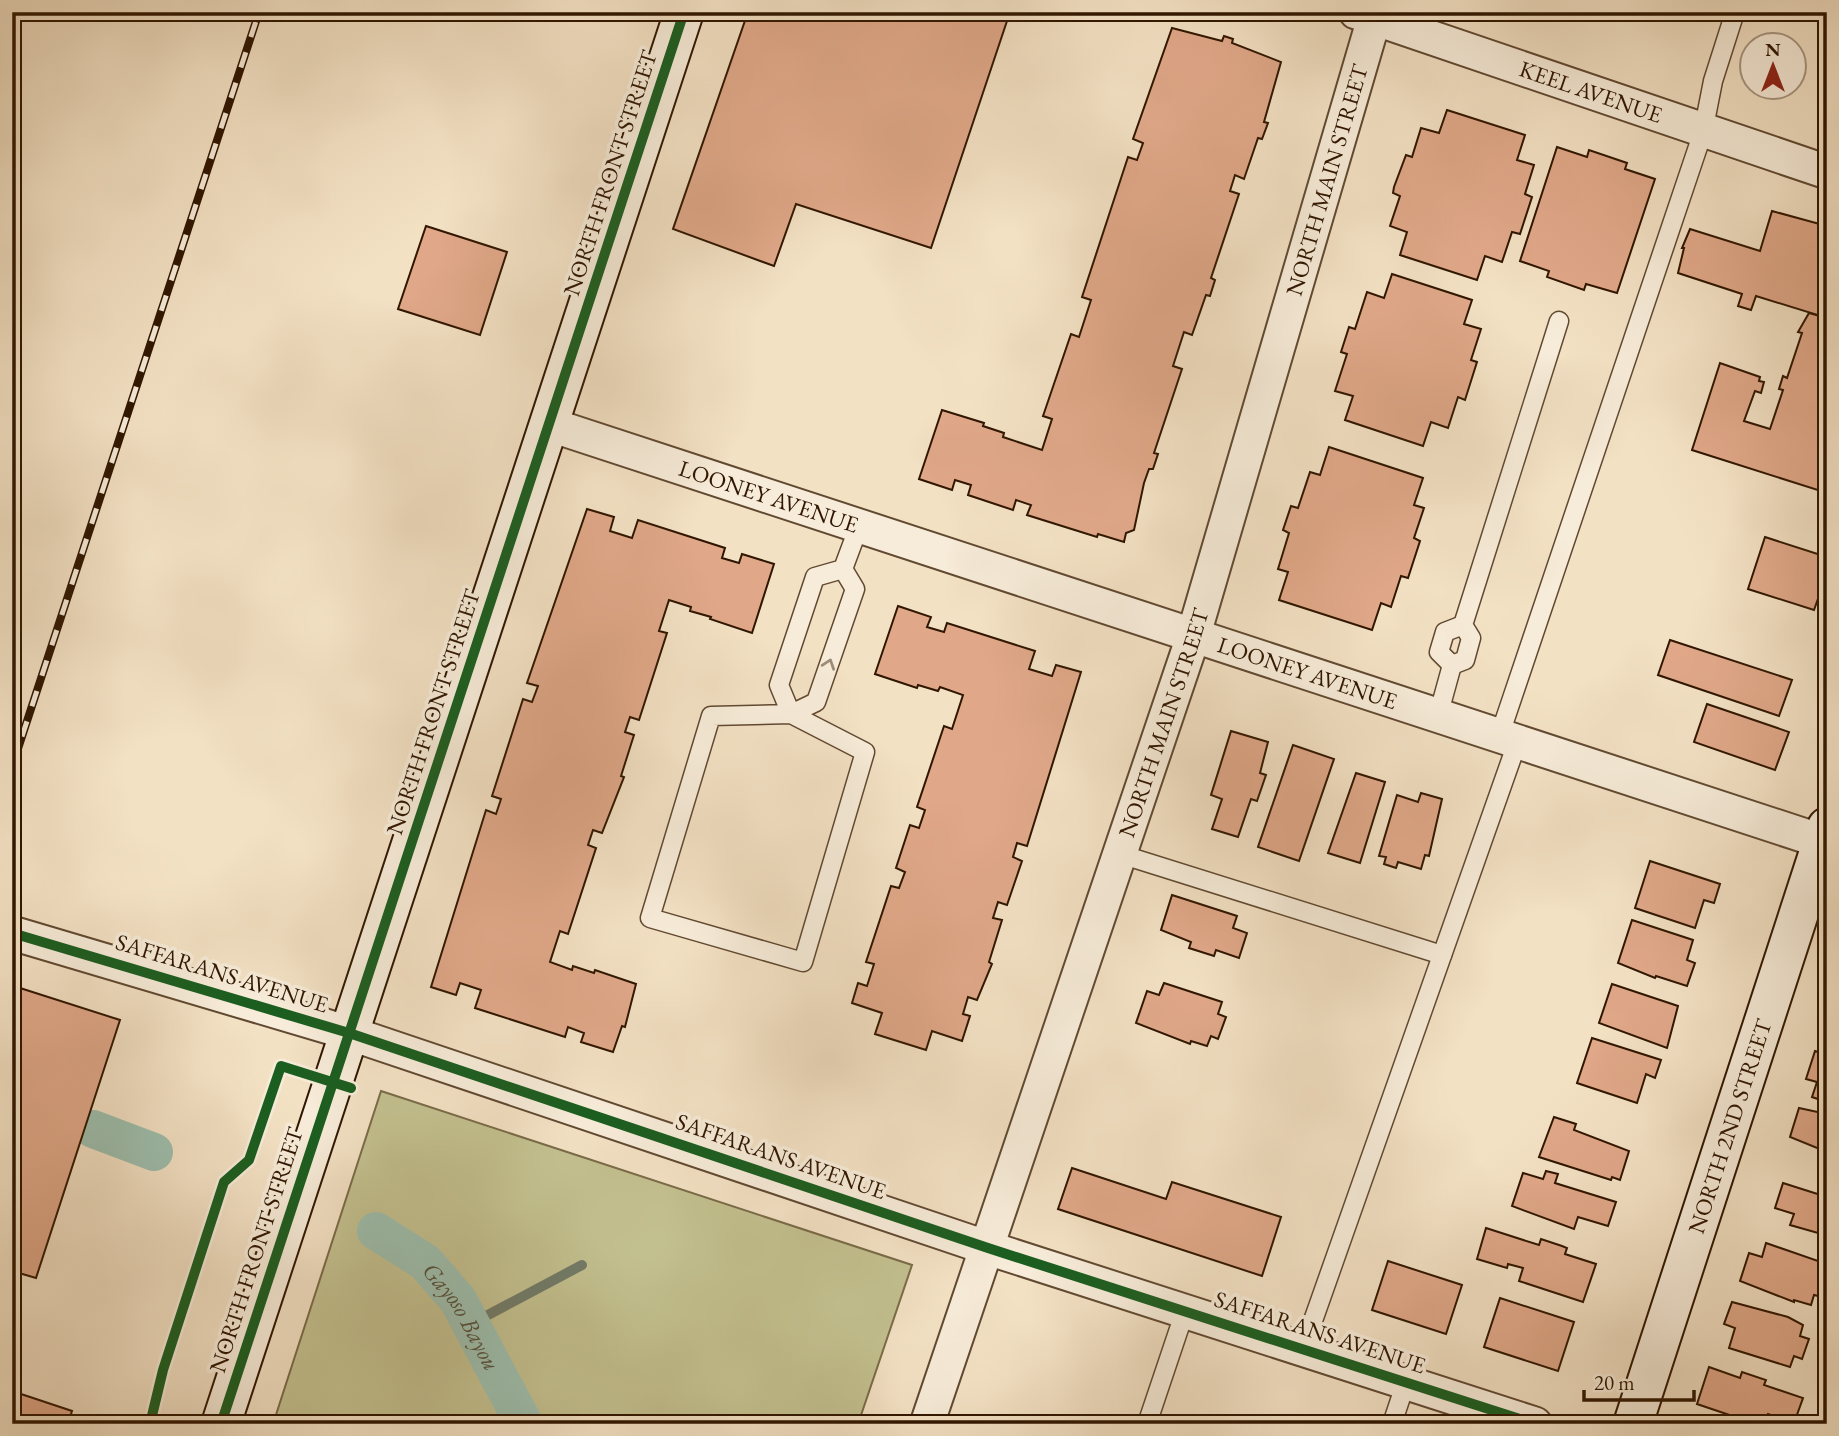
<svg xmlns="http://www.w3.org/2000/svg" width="1839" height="1436" viewBox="0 0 1839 1436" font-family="'EB Garamond',serif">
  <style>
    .green { fill: #c3c08f; stroke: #7a6b48; stroke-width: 2 }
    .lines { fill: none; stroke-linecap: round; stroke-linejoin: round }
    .stream { stroke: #717b68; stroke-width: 10 }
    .canal { stroke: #9dbead; stroke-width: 38 }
    .building { fill: #e0a889; stroke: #301600; stroke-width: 2 }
    .lane-casing { stroke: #614931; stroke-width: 21 }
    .street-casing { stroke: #614931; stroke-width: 37 }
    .secondary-casing { stroke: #301600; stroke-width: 42 }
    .lane { stroke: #f7ecd9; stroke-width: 18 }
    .street { stroke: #f7ecd9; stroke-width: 33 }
    .secondary { stroke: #f7ecd9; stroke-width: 38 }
    .rail-casing { stroke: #301600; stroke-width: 8 }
    .rail { stroke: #f7ecd9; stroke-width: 5; stroke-dasharray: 16; stroke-linecap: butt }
    .cycleway-casing { stroke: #f7ecd9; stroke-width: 15 }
    .cycleway { stroke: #1b5e20; stroke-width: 10 }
    .oneway { stroke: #9d8c77 }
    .labels { text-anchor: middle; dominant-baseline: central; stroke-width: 7; stroke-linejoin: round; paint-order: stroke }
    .street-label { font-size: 23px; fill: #301600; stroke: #f7ecd9 }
    .water-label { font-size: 24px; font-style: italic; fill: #56513d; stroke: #f7ecd9 }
  </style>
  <rect width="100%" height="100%" fill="#f3e1c4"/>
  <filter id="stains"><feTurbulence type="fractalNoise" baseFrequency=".00286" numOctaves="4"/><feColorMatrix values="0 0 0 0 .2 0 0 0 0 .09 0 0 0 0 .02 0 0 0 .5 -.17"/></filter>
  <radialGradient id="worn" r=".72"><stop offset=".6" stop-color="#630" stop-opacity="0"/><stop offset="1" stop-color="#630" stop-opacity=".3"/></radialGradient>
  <path class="green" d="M381,1091L912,1265L858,1424H273Z"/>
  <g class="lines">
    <path class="stream" d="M471,1324L582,1265"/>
    <g class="canal">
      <path d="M93,1129L154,1152"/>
      <path id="s1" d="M376,1231L425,1262L458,1300L524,1424"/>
    </g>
  </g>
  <g class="building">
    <path d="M748,12H1010L931,248L796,204L774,266L673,229Z"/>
    <path d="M1172,28L1222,41L1224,36L1233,39L1232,43L1281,62L1264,122L1268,123L1262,139L1258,138L1244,179L1235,175L1230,191L1239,194L1211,278L1215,280L1210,296L1206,295L1192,335L1184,332L1173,366L1182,369L1154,453L1158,454L1153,469H1149L1144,483L1134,530L1126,533L1124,542L1098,534L1097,537L1027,515L1031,505L1016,500L1013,510L968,495L971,485L955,480L952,490L919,479L942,410L984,423L983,426L1004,433L1003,437L1042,450L1052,419L1043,416L1071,334L1079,337L1091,300L1082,297L1128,157L1137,160L1143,143L1133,139Z"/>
    <path d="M1447,110L1525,135L1517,160L1534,165L1525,194L1532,197L1520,234L1512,232L1502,262L1485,256L1477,280L1400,255L1407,232L1390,226L1400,196L1393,193L1394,187L1406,155L1412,157L1421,128L1439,133Z"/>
    <path d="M1557,147L1587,157L1589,150L1627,163L1625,169L1655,179L1617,293L1586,284L1584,290L1547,277L1549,271L1520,261Z"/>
    <path d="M1772,211L1827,226V318L1756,296L1751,310L1738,306L1742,294L1678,273L1684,248H1682L1690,229L1760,251Z"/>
    <path d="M426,226L507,252L480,335L398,309Z"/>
    <path d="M1392,274L1472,300L1464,324L1481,329L1471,360L1477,362L1465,400L1458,397L1448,428L1431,422L1423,446L1345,420L1353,396L1335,391L1347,354L1341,352L1349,327L1355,329L1367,292L1384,298Z"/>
    <path d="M1809,313L1827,318V493L1692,450L1720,363L1760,377L1759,381L1764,382L1761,393L1755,391L1744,421L1770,429L1783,390L1779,389L1783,376L1787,378L1802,333L1798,332Z"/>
    <path d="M1329,447L1423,478L1414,505L1424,508L1414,538L1420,541L1408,578L1401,576L1391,607L1381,603L1372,630L1279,600L1288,572L1278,569L1289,533L1283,530L1291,506L1298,508L1310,472L1320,475Z"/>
    <path d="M587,509L614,517L610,531L632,538L638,520L725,548L722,558L739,563L742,554L774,564L752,633L710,619L711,617L690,611L691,607L669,600L659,631L667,633L639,720L630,717L625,732L634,735L621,776L624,777L602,833L593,830L588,845L596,848L568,934L560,931L550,962L572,970L573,966L594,973L595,970L636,984L625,1027L622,1026L613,1052L581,1042L584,1033L568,1027L565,1037L475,1008L481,990L460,983L456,995L431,987L486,810L496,814L501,799L492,796L523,699L532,702L538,686L527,683Z"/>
    <path d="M1765,537L1827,557V598L1819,596L1814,610L1748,589Z"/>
    <path d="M898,606L931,617L927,627L944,632L947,623L1035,651L1029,669L1052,676L1056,665L1081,672L1027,846L1017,843L1013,857L1022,861L1007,905L998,902L993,918L1002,920L989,962L992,964L977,1000L968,997L963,1014L970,1016L962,1041L932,1031L926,1050L875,1034L882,1013L852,1003L858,983L867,986L874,964L866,962L891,886L899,888L905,872L896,868L910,825L919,828L925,810L917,807L944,726L952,729L963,695L940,687L938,691L918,685L917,688L875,674Z"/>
    <path d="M1670,640L1792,680L1779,716L1658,675Z"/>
    <path d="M1707,704L1789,732L1775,770L1694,742Z"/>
    <path d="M1231,731L1268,742L1260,773L1266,775L1257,801L1251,799L1238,837L1212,829L1222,799L1211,795Z"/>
    <path d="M1293,745L1334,759L1299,861L1258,847Z"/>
    <path d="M1356,773L1385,782L1360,863L1328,853Z"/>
    <path d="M1421,793L1442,799L1429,856L1425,855L1421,869L1398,862L1396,868L1384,864L1386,857L1379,856L1397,795L1418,802Z"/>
    <path d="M1650,861L1720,884L1714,903L1704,900L1695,928L1635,908Z"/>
    <path d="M1172,895L1237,916L1233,928L1247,933L1239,958L1216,950L1214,956L1189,948L1191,942L1161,930Z"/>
    <path d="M1632,920L1693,940L1687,960L1695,963L1687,986L1656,976L1655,978L1618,963Z"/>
    <path d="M1164,983L1222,1002L1218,1014L1226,1017L1218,1039L1211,1036L1207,1046L1191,1041L1190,1044L1136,1023L1147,991L1159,995Z"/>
    <path d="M1612,984L1678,1006L1667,1048L1599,1023Z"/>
    <path d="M20,988L120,1020L36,1278L12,1271V1010Z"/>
    <path d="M1592,1038L1661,1060L1655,1078L1646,1074L1637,1103L1577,1083Z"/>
    <path d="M1815,1051L1827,1055V1102L1812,1097L1817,1082L1806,1079Z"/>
    <path d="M1799,1108L1827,1114V1152L1790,1137Z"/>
    <path d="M1554,1117L1576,1124L1574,1130L1629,1151L1620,1180L1612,1177L1611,1180L1539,1157Z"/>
    <path d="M1072,1168L1166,1199L1172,1182L1281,1217L1262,1276L1058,1209Z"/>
    <path d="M1546,1171L1558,1174L1555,1183L1616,1202L1608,1226L1578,1217L1574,1229L1512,1206L1523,1173L1543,1179Z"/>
    <path d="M1783,1183L1827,1197L1825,1235L1790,1225L1794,1214L1775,1208Z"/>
    <path d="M1486,1228L1539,1245L1541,1239L1562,1246L1567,1248L1565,1254L1596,1264L1583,1302L1519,1281L1523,1268L1508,1264L1507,1268L1477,1259Z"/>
    <path d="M1766,1243L1824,1263L1820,1274L1827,1277V1283L1822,1297L1814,1295L1811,1305L1794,1300V1302L1740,1281L1749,1253L1762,1257Z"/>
    <path d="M1388,1261L1462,1285L1446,1334L1372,1310Z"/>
    <path d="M1500,1298L1574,1322L1558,1371L1484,1347Z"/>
    <path d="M1732,1302L1788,1317L1803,1325L1800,1336L1809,1339L1802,1359L1794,1356L1790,1367L1729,1348L1735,1328L1724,1324Z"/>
    <path d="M1709,1367L1740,1378L1742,1372L1766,1380L1764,1385L1803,1398L1794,1423L1768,1414L1765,1424H1756L1697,1404Z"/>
    <path d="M12,1391L72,1411L68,1424H12Z"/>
  </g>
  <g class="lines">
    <g class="lane-casing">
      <g id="lane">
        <path d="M843,569L815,577L779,685L791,714L865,752L803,962L650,918L711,716L791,714L816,702L855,589L843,569L859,526"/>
        <path d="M1452,665L1465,660L1471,638L1463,625L1559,321"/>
        <path d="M1452,665L1439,652L1445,632L1463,625"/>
        <path d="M1438,716L1452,665"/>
        <path d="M1499,737L1703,132L1713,81L1735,12"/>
        <path d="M1120,854L1442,955"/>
        <path d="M1303,1349L1517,743"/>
        <path d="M1147,1424L1185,1311"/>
        <path d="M1392,1424L1406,1382"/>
      </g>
    </g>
    <g class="street-casing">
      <g id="street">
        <path id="s2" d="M1356,12L1827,172"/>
        <path id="s3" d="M551,425L1827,843"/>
        <path d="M12,933L349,1033L988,1248L1535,1424"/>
        <path id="s4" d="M927,1424L1193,637L1376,12"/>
      </g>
    </g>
    <g class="secondary-casing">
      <g id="secondary">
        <path d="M221,1424L684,12"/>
        <path id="s5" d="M1633,1424L1827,827"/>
      </g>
    </g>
    <use href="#lane" class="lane"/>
    <use href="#street" class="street"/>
    <use href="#secondary" class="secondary"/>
    <g class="rail-casing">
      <path id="rail" d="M12,767L259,12"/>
    </g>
    <use href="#rail" class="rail"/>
    <g class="cycleway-casing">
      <g id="cycleway">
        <path d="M12,933L349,1033L988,1248L1535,1424"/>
        <path d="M150,1424L163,1370L224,1182L249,1160L281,1066L351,1088"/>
        <path d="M221,1424L684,12"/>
      </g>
    </g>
    <use href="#cycleway" class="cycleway"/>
  </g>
  <defs><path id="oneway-chevron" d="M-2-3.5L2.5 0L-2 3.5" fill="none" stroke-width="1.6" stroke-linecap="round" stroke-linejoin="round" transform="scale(1.75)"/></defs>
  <use class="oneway" href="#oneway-chevron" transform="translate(829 664) rotate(-71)"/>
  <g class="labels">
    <g class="street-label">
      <text stroke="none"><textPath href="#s2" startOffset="248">KEEL AVENUE</textPath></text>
      <text transform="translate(610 173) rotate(-72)">NORTH FRONT STREET</text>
      <text stroke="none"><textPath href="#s4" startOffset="1307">NORTH MAIN STREET</textPath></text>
      <text stroke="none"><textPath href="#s3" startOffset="229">LOONEY AVENUE</textPath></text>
      <text stroke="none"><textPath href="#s3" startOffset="796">LOONEY AVENUE</textPath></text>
      <text transform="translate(433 712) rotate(-72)">NORTH FRONT STREET</text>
      <text stroke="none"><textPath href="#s4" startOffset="740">NORTH MAIN STREET</textPath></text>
      <text transform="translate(222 973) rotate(17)">SAFFARANS AVENUE</text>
      <text stroke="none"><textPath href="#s5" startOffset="313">NORTH 2ND STREET</textPath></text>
      <text transform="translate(781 1156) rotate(19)">SAFFARANS AVENUE</text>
      <text transform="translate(256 1250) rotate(-72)">NORTH FRONT STREET</text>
      <text transform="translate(1320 1332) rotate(18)">SAFFARANS AVENUE</text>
    </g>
    <g class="water-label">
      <text stroke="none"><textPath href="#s1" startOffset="124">Gayoso Bayou</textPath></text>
    </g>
  </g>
  <rect width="1839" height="1436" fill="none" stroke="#f3e1c4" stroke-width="42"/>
  <rect x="14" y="14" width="1811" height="1408" fill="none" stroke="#301600" stroke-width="3.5"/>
  <rect x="21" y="21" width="1797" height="1394" fill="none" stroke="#301600" stroke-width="2"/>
  <g transform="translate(1773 66)"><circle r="33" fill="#f7ecd9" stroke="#a79682" stroke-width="2"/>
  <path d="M0-5L12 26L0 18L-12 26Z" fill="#8f2418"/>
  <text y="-10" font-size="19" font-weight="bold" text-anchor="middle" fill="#301600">N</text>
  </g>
  <path d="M1584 1390v10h110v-10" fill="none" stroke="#301600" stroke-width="3.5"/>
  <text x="1594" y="1390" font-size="21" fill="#301600" stroke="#f7ecd9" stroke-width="5" paint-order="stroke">20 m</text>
  <rect width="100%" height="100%" filter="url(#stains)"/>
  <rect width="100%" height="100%" fill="url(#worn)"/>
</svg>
